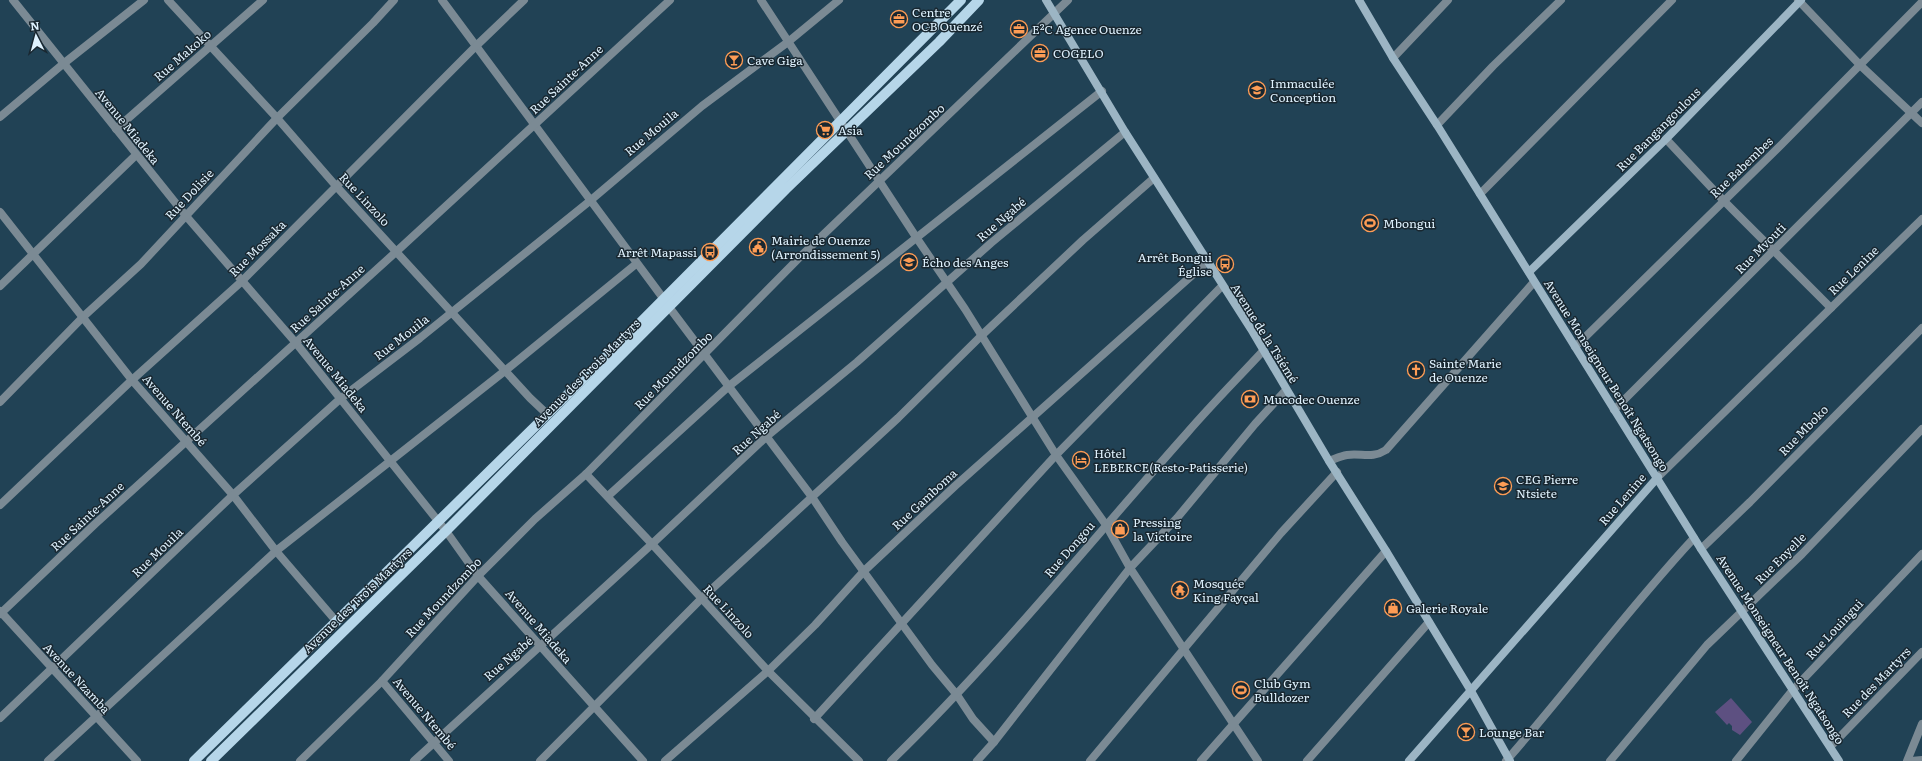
<svg xmlns="http://www.w3.org/2000/svg" width="1922" height="761" viewBox="0 0 1922 761" font-family="Literata,serif">
  <style>
    .green { fill: #5d5081 }
    .lines { fill: none; stroke-linecap: round; stroke-linejoin: round }
    .street { stroke: #7b8a94; stroke-width: 8 }
    .secondary { stroke: #9cb5c4; stroke-width: 8 }
    .primary { stroke: #b6d6e9; stroke-width: 10 }
    .labels { text-anchor: middle; dominant-baseline: central; stroke-width: 3; stroke-linejoin: round; paint-order: stroke }
    .poi-label { font-size: 12px; fill: #dff2fe; stroke: #192730; text-anchor: start }
    .street-label { font-size: 12px; fill: #dff2fe; stroke: #192730 }
  </style>
  <rect width="100%" height="100%" fill="#214255"/>
  <path class="green" d="M1731,698L1752,722L1740,735L1732,730V726L1729,723L1727,725L1715,712Z"/>
  <g class="lines">
    <g class="street">
      <path d="M13,0L186,216L296,343L446,531L478,576L643,761"/>
      <path d="M168,0L277,118L336,186L530,398L547,414"/>
      <path d="M442,0L663,298"/>
      <path d="M761,0L916,237L965,309L1056,455L1106,525L1130,568L1258,761"/>
      <path d="M1798,0L1860,65L1922,123"/>
      <path d="M1393,58L1448,0"/>
      <path d="M0,117L63,64L144,0"/>
      <path d="M1437,125L1493,66L1561,0"/>
      <path d="M116,129L263,0"/>
      <path d="M1666,139L1723,200L1831,308"/>
      <path d="M1480,194L1672,0"/>
      <path d="M0,212L132,380L233,495L276,551L336,621"/>
      <path d="M0,286L136,155"/>
      <path d="M669,307L812,497L842,542L932,665L957,695L973,719L994,742"/>
      <path d="M1575,347L1781,145L1922,2"/>
      <path d="M0,402L84,316L141,264L277,118L373,23L394,0"/>
      <path d="M1614,410L1922,102"/>
      <path d="M1329,461C1335,459 1340,456 1347,455C1362,453 1372,459 1386,450L1534,282"/>
      <path d="M586,474L652,544L768,671L859,761"/>
      <path d="M1658,477L1922,219"/>
      <path d="M608,496L729,386L1102,91"/>
      <path d="M0,505L132,380L241,282L476,46L524,0"/>
      <path d="M1701,549L1750,502L1922,328"/>
      <path d="M0,611L137,761"/>
      <path d="M0,614L95,524L397,251L670,0"/>
      <path d="M382,681L449,761"/>
      <path d="M0,718L233,495L340,399L420,338L591,200L702,106L788,42L839,0"/>
      <path d="M814,719L1056,455L1222,286"/>
      <path d="M1831,746L1922,652"/>
      <path d="M48,761L276,551L506,370L636,264"/>
      <path d="M300,761L382,681L478,576L535,519L586,474L799,258L1068,0"/>
      <path d="M414,761L652,544L766,437L857,362L991,243L1125,132"/>
      <path d="M540,761L701,599L898,418L981,336L1083,240L1154,178"/>
      <path d="M665,761L768,671L815,625L864,571L955,486L1207,262"/>
      <path d="M891,761C997,658 1089,543 1187,433C1211,405 1238,378 1263,351"/>
      <path d="M977,761L994,742L1130,568L1177,518L1255,424L1286,390"/>
      <path d="M1090,761L1281,533L1337,472"/>
      <path d="M1201,761L1386,551"/>
      <path d="M1307,761L1429,622"/>
      <path d="M1506,761C1570,688 1628,609 1694,538"/>
      <path d="M1610,761L1707,645L1802,554L1922,429"/>
      <path d="M1736,761L1792,691L1922,554"/>
      <path d="M1907,761L1922,724"/>
      <path d="M1911,761L1922,760"/>
    </g>
    <g class="secondary">
      <path d="M1046,0L1125,132L1251,329L1329,461L1386,551L1471,691L1510,761"/>
      <path d="M1359,0L1393,58L1437,125L1701,549L1839,761"/>
      <path d="M1529,272L1666,139L1801,0"/>
      <path d="M1409,761L1658,477"/>
    </g>
    <g class="primary">
      <path d="M194,761L615,348L961,0"/>
      <path d="M211,761L446,531L786,189L939,42L979,0"/>
    </g>
  </g>
  <defs>
    <g id="office-ring" transform="scale(0.9)"><circle r="9.5" fill="#192730" stroke="#fd9c55" stroke-width="1.5"/><path d="M-6-3h4V-5.5h4V-3h4V5H-6ZM-1-4.5V-3h2v-1.5ZM-6 0V1H6V0Z" fill="#fd9c55"/></g>
    <g id="bar-ring" transform="scale(0.9)"><circle r="9.5" fill="#192730" stroke="#fd9c55" stroke-width="1.5"/><path d="M-6-5H6L.8 .8V4.5H3.5V6h-7V4.5H-.8V.8Z" fill="#fd9c55"/></g>
    <g id="school-ring" transform="scale(0.9)"><circle r="9.5" fill="#192730" stroke="#fd9c55" stroke-width="1.5"/><path d="M0-5L7-2L0 1L-7-2ZM-4 1L0 2.5L4 1V4Q0 6-4 4Z" fill="#fd9c55"/></g>
    <g id="supermarket-ring" transform="scale(0.9)"><circle r="9.5" fill="#192730" stroke="#fd9c55" stroke-width="1.5"/><path d="M-6-5.5h2.5l.6 2H6L4.5 2H-2.5L-4.4-4H-6ZM-1.5 3.2a1.3 1.3 0 1 0 .1 0ZM3 3.2a1.3 1.3 0 1 0 .1 0Z" fill="#fd9c55"/></g>
    <g id="stadium-ring" transform="scale(0.9)"><circle r="9.5" fill="#192730" stroke="#fd9c55" stroke-width="1.5"/><path d="M0-5a6.5 5 0 1 0 0 10a6.5 5 0 1 0 0-10ZM-3.5-1.8h7v3.6h-7Z" fill="#fd9c55"/></g>
    <g id="civic-ring" transform="scale(0.9)"><circle r="9.5" fill="#192730" stroke="#fd9c55" stroke-width="1.5"/><path d="M-.6-6.5H3V-4.5H.6V-3L4-1V1h2V6H-6V1h2V-1L-.6-3ZM-1.2 2.5V6h2.4V2.5Z" fill="#fd9c55"/></g>
    <g id="bus-ring" transform="scale(0.9)"><circle r="9.5" fill="#192730" stroke="#fd9c55" stroke-width="1.5"/><path d="M-5-6H5V4H4V6H2V4H-2V6H-4V4H-5ZM-3.5-4V0h7V-4ZM-3.5 1.2v1.5H-2V1.2ZM2 1.2v1.5H3.5V1.2Z" fill="#fd9c55"/></g>
    <g id="church-ring" transform="scale(0.9)"><circle r="9.5" fill="#192730" stroke="#fd9c55" stroke-width="1.5"/><path d="M-1.2-6h2.4v3.5h3.3v2.4h-3.3V6h-2.4V-.1h-3.3v-2.4h3.3Z" fill="#fd9c55"/></g>
    <g id="bank-ring" transform="scale(0.9)"><circle r="9.5" fill="#192730" stroke="#fd9c55" stroke-width="1.5"/><path d="M-6-4H6V4H-6ZM0-2.3a2.3 2.3 0 1 0 0 4.6a2.3 2.3 0 1 0 0-4.6Z" fill="#fd9c55"/></g>
    <g id="hotel-ring" transform="scale(0.9)"><circle r="9.5" fill="#192730" stroke="#fd9c55" stroke-width="1.5"/><path d="M-6-4.5h1.5V1H6V5H4.5V3h-9V5H-6ZM-4 0a1.8 1.8 0 1 1 3.6 0ZM.5 0V-2.5h3Q6-2.5 6 0Z" fill="#fd9c55"/></g>
    <g id="shop-ring" transform="scale(0.9)"><circle r="9.5" fill="#192730" stroke="#fd9c55" stroke-width="1.5"/><path d="M-5-2.5h2.3a2.7 3.5 0 0 1 5.4 0H5L5.5 6h-11ZM-1.5-2.5h3a1.5 2.3 0 0 0-3 0Z" fill="#fd9c55"/></g>
    <g id="temple-ring" transform="scale(0.9)"><circle r="9.5" fill="#192730" stroke="#fd9c55" stroke-width="1.5"/><path d="M0-6L5-2H3V0L6.5 2.5H4V6H1.5V3h-3V6H-4V2.5H-6.5L-3 0V-2H-5Z" fill="#fd9c55"/></g>
  </defs>
  <g fill-rule="evenodd">
    <use href="#office-ring" x="899" y="19"/>
    <use href="#office-ring" x="1019" y="29"/>
    <use href="#office-ring" x="1040" y="53"/>
    <use href="#bar-ring" x="734" y="60"/>
    <use href="#school-ring" x="1257" y="90"/>
    <use href="#supermarket-ring" x="825" y="130"/>
    <use href="#stadium-ring" x="1370" y="223"/>
    <use href="#civic-ring" x="758" y="247"/>
    <use href="#bus-ring" x="710" y="252"/>
    <use href="#school-ring" x="909" y="262"/>
    <use href="#bus-ring" x="1225" y="264"/>
    <use href="#church-ring" x="1416" y="370"/>
    <use href="#bank-ring" x="1250" y="399"/>
    <use href="#hotel-ring" x="1081" y="460"/>
    <use href="#school-ring" x="1503" y="486"/>
    <use href="#shop-ring" x="1120" y="529"/>
    <use href="#temple-ring" x="1180" y="590"/>
    <use href="#shop-ring" x="1393" y="608"/>
    <use href="#stadium-ring" x="1241" y="690"/>
    <use href="#bar-ring" x="1466" y="732"/>
  </g>
  <g class="labels">
    <g class="poi-label">
      <text x="912" y="12">Centre<tspan x="912" dy="14">OCB Ouenzé</tspan></text>
      <text x="1032" y="29">E²C Agence Ouenze</text>
      <text x="1053" y="53">COGELO</text>
      <text x="747" y="60">Cave Giga</text>
      <text x="1270" y="83">Immaculée<tspan x="1270" dy="14">Conception</tspan></text>
      <text x="838" y="130">Asia</text>
      <text x="1383" y="223">Mbongui</text>
      <text x="771" y="240">Mairie de Ouenze<tspan x="771" dy="14">(Arrondissement 5)</tspan></text>
      <text x="697" y="252" text-anchor="end">Arrêt Mapassi</text>
      <text x="1212" y="257" text-anchor="end">Arrêt Bongui<tspan x="1212" dy="14">Église</tspan></text>
      <text x="922" y="262">Écho des Anges</text>
      <text x="1429" y="363">Sainte Marie<tspan x="1429" dy="14">de Ouenze</tspan></text>
      <text x="1263" y="399">Mucodec Ouenze</text>
      <text x="1094" y="453">Hôtel<tspan x="1094" dy="14">LEBERCE(Resto-Patisserie)</tspan></text>
      <text x="1516" y="479">CEG Pierre<tspan x="1516" dy="14">Ntsiete</tspan></text>
      <text x="1133" y="522">Pressing<tspan x="1133" dy="14">la Victoire</tspan></text>
      <text x="1193" y="583">Mosquée<tspan x="1193" dy="14">King Fayçal</tspan></text>
      <text x="1406" y="608">Galerie Royale</text>
      <text x="1254" y="683">Club Gym<tspan x="1254" dy="14">Bulldozer</tspan></text>
      <text x="1479" y="732">Lounge Bar</text>
    </g>
    <g class="street-label">
      <text transform="translate(182 55) rotate(-41)">Rue Makoko</text>
      <text transform="translate(566 79) rotate(-43)">Rue Sainte-Anne</text>
      <text transform="translate(128 126) rotate(51)">Avenue Miadeka</text>
      <text transform="translate(1658 129) rotate(-45)">Rue Bangangoulous</text>
      <text transform="translate(651 132) rotate(-40)">Rue Mouila</text>
      <text transform="translate(904 141) rotate(-43)">Rue Moundzombo</text>
      <text transform="translate(1741 167) rotate(-44)">Rue Babembes</text>
      <text transform="translate(189 194) rotate(-47)">Rue Dolisie</text>
      <text transform="translate(365 199) rotate(47)">Rue Linzolo</text>
      <text transform="translate(1001 219) rotate(-41)">Rue Ngabé</text>
      <text transform="translate(257 248) rotate(-45)">Rue Mossaka</text>
      <text transform="translate(1760 248) rotate(-45)">Rue Mvouti</text>
      <text transform="translate(1853 270) rotate(-44)">Rue Lenine</text>
      <text transform="translate(327 298) rotate(-42)">Rue Sainte-Anne</text>
      <text transform="translate(1265 333) rotate(58)">Avenue de la Tsiémé</text>
      <text transform="translate(401 337) rotate(-38)">Rue Mouila</text>
      <text transform="translate(673 370) rotate(-45)">Rue Moundzombo</text>
      <text transform="translate(586 372) rotate(-45)">Avenue des Trois Martyrs</text>
      <text transform="translate(336 374) rotate(51)">Avenue Miadeka</text>
      <text transform="translate(1607 375) rotate(58)">Avenue Monseigneur Benoît Ngatsongo</text>
      <text transform="translate(175 410) rotate(49)">Avenue Ntembé</text>
      <text transform="translate(1803 430) rotate(-46)">Rue Mboko</text>
      <text transform="translate(756 432) rotate(-42)">Rue Ngabé</text>
      <text transform="translate(924 499) rotate(-43)">Rue Gamboma</text>
      <text transform="translate(1622 499) rotate(-49)">Rue Lenine</text>
      <text transform="translate(87 516) rotate(-43)">Rue Sainte-Anne</text>
      <text transform="translate(1069 549) rotate(-49)">Rue Dongou</text>
      <text transform="translate(157 552) rotate(-44)">Rue Mouila</text>
      <text transform="translate(1780 558) rotate(-45)">Rue Enyelle</text>
      <text transform="translate(443 597) rotate(-47)">Rue Moundzombo</text>
      <text transform="translate(357 600) rotate(-44)">Avenue des Trois Martyrs</text>
      <text transform="translate(729 611) rotate(47)">Rue Linzolo</text>
      <text transform="translate(539 626) rotate(49)">Avenue Miadeka</text>
      <text transform="translate(1834 629) rotate(-47)">Rue Louingui</text>
      <text transform="translate(1781 649) rotate(57)">Avenue Monseigneur Benoît Ngatsongo</text>
      <text transform="translate(508 658) rotate(-41)">Rue Ngabé</text>
      <text transform="translate(77 678) rotate(47)">Avenue Nzamba</text>
      <text transform="translate(1876 682) rotate(-46)">Rue des Martyrs</text>
      <text transform="translate(425 713) rotate(50)">Avenue Ntembé</text>
    </g>
  </g>
  <g transform="translate(36 36) rotate(354)" stroke="#192730" stroke-width="3" paint-order="stroke">
  <path d="M0-3L7 15L0 10L-7 15Z" fill="#dff2fe"/>
  <text y="-6" font-size="11" font-weight="bold" text-anchor="middle" fill="#dff2fe">N</text>
  </g>
</svg>
